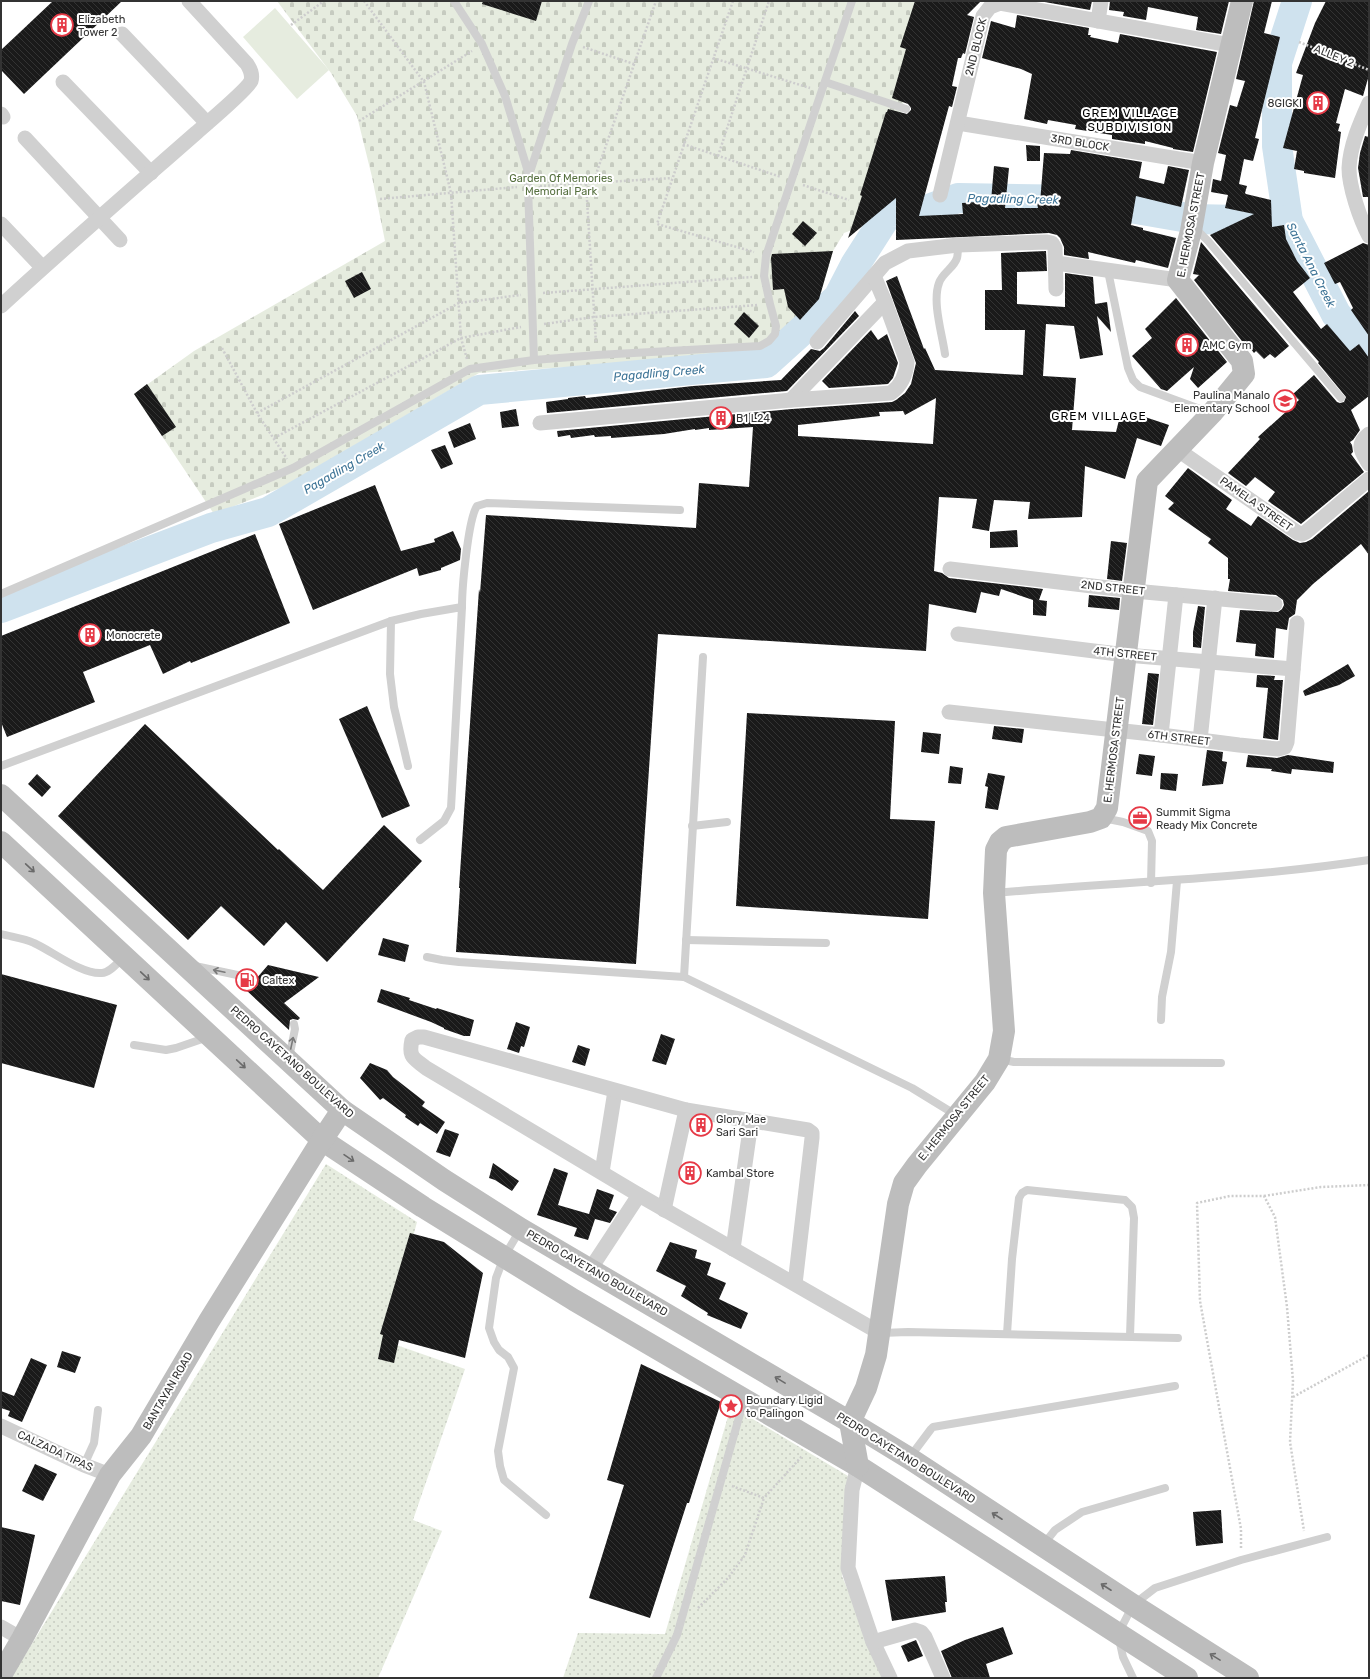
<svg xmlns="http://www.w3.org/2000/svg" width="1370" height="1679" viewBox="0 0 1370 1679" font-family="Rubik,sans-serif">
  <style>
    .grass { fill: url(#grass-dots) }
    .cemetery { fill: url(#cemetery-stones) }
    .pitch { fill: #e6ecdf }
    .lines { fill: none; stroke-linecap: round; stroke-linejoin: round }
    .river { stroke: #cfe2ee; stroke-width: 30 }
    .building { fill: url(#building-back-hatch); fill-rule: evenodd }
    .path { stroke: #cdcdcd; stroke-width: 2.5; stroke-dasharray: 2 2; stroke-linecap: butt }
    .lane { stroke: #d0d0d0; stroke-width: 8 }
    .street { stroke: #d0d0d0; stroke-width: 15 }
    .secondary { stroke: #bdbdbd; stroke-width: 22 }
    .oneway { stroke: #6a6a6a }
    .oneway2 { stroke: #7a7a7a }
    .labels { text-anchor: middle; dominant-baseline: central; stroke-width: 4; stroke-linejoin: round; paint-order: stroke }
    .poi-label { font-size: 11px; fill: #333; stroke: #fff; text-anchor: start }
    .street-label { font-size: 11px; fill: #333; stroke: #fff }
    .park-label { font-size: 11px; fill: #56703f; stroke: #fff }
    .neighbourhood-label { font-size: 12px; letter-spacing: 1px; fill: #000; stroke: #fff }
    .water-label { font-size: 12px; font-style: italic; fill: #3f7597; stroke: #fff }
  </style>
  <defs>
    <pattern id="grass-dots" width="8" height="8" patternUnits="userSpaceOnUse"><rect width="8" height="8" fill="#e6ecdf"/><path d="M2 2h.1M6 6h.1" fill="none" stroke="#c6cbc0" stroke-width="1.8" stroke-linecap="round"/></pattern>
    <pattern id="cemetery-stones" width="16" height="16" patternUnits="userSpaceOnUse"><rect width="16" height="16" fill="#e6ecdf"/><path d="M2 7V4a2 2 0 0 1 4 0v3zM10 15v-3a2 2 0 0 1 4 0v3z" fill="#c6cbc0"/></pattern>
    <pattern id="building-back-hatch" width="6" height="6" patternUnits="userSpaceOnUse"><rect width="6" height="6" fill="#1a1a1a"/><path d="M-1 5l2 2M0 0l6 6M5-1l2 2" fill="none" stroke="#333"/></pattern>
  </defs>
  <rect width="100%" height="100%" fill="#fff"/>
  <g class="grass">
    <path d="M326,1164L417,1222L385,1341L465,1369L413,1520L442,1531L378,1678H11Z"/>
    <path d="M731,1406L848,1476L842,1576L884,1678H563L578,1633L665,1634Z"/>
  </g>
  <path class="cemetery" d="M277,1H924L881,211L863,226L844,233L833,251L819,299L800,320L755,355L479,373L283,487L214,514L134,394L194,351L385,241L372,177L357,116L331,73Z"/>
  <path class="pitch" d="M275,8L329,70L297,99L243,37Z"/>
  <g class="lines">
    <g class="river">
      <path d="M1297,1L1277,63V146L1288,221L1336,314L1369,353"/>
      <path d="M1,608L211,528L268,512L479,390L766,363L838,298L855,265L889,212L923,211L958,198L1084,200L1194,219L1288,221"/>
    </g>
  </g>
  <g class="building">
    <path d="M53,1H122L24,94L1,70V50Z"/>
    <path d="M483,1H542L536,21L482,4Z"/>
    <path d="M915,1H981L967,15L974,17L965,54L963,53L961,58H958L952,86L957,87L952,107L949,106L919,216L963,214L962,203L991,201L994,166L1009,168L1005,208H1038L1037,203H1040L1044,153L1070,154L1071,150L1142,162L1139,178L1164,184L1168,166L1189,170L1181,207L1136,196L1131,225L1143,228V230L1176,238L1168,268L1136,260L1135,263L1088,252L1089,259L1064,255V247L1060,238L1057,235L1049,233L896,240V198L848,238L862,196L860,195L886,112H887L888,109L907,114L911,110V108L908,104L892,98L906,49L900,47Z"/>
    <path d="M1039,1H1092L1090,10Z"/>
    <path d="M1110,1H1229L1221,34L1196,30L1198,17L1148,7L1146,20L1123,16L1124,12L1109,10Z"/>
    <path d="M1254,1H1272L1264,33L1280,37L1255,138L1259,139L1253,161L1244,159L1239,184L1247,186L1245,193L1246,194L1271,200L1272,227L1284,225L1286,239L1297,261L1310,278L1293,292L1321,329L1327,324L1350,351L1359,344L1369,358V396L1351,410L1360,430L1353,440L1350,442L1352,445L1353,452L1351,454L1364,472L1301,524L1268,501L1275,492L1255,477L1246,486L1228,473L1260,439L1258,437L1299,400L1293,394L1314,375L1337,402L1340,403L1344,402L1346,397L1318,363L1319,362L1298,338L1210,235L1254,214L1225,208L1228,195L1211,192L1213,179L1221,181L1226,155L1218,153L1230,105L1237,107L1245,81L1236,79Z"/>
    <path d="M1326,1H1369V75L1363,96L1345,89L1336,123L1340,124L1338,131L1341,132L1335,178L1304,173V171L1294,169L1297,151L1283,148L1303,75L1296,73L1315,23Z"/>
    <path d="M1017,15L1089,28L1088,35H1091L1090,37L1118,43L1120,34L1217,52L1193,152L1173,149V148L1145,141V144L1112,139V135L1075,129L1076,125L1048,120L1047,124L1024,119L1032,74L1021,69L982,58L991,21L1015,28Z"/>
    <path d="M1365,136L1369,137V197H1363L1358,168L1360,153Z"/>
    <path d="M1026,145L1040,146V161H1027Z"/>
    <path d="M803,221L817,233L805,246L792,234Z"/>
    <path d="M1201,242L1289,346L1275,358L1270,354L1264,359L1256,351L1254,353L1247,344L1245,345L1194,280L1199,275L1193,274Z"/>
    <path d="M1363,243L1369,245V336L1351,310L1353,308L1340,282L1335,284L1324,263Z"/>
    <path d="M833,251L819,299L800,320L788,307L784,289L773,290L771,258L772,254Z"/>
    <path d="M1046,251L1047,271L1017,272V304L1065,307V273L1093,277L1095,304L1107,302L1111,332L1097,316L1103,355L1080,359L1074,326L1046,324L1043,376L1076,378L1072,430L1116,432L1120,416L1144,421L1145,417L1169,425L1161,446L1137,438L1125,479L1085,466L1082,517L1028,519L1030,502L994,500L989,531L972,528L977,499L939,497L934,571L942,573L949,578L1043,589L1039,600L1047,601L1046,616L1033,615V600L1001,589L999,596L981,592L976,613L929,604L926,651L658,634L636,964L456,952L460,888H459L479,589L480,593L486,515L696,528L699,483L749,487L753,427L709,430V428L695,430V429L664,434L611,438V436L595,437L594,435L571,438L570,435L558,437L557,431L792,409L892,402L896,400L905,393L911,384L916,363L886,281L897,276L924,349L925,348L935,370L1023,375L1025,330H985V290H1002L1001,253ZM936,398L933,444L798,436V425L880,416L879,412L903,411L905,415Z"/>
    <path d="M362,272L371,289L354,298L345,281Z"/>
    <path d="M1176,298L1227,362L1198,388L1190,379L1194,367L1167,391L1161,389L1132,356L1152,338L1145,329Z"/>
    <path d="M855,311L859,316L787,391L547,413L546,402L568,399V398L585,396L586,398L693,386L781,380L811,349L820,351L824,348Z"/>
    <path d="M744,312L759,326L749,338L734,324Z"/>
    <path d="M871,330L878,340L887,334L898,363L893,378L888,384L829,388L822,381Z"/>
    <path d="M147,384L176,427L162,436L134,394Z"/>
    <path d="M516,409L519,426L502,428L500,412Z"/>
    <path d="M470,423L476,439L454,448L448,432Z"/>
    <path d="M445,445L453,464L441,469L431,450Z"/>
    <path d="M1188,468L1232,500L1226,509L1251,526L1258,516L1293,540L1300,543L1306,542L1312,539L1369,491V555L1361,544L1313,584L1297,600L1295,614L1289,618L1287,630L1276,628L1274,658L1255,656L1256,644L1236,642L1240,610L1278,612L1282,609L1284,605L1283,600L1276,595L1228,591L1230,579H1228V558L1208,543L1211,539L1168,509L1174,503L1165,496Z"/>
    <path d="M375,485L401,551L435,542L434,539L453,531L461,549L460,560L441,568V570L419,576L417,568L313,610L279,524Z"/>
    <path d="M1017,530L1018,547L990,548V532Z"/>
    <path d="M255,534L290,623L191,663L190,661L163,674L150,645L83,672L95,702L7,737L1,722V636Z"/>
    <path d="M1111,541L1127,543L1122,581L1107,579Z"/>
    <path d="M1089,595L1120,598L1119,610L1088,607Z"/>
    <path d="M1198,606L1205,607L1201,648L1193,647V632Z"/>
    <path d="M1348,664L1355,676L1339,685L1305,696L1303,691Z"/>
    <path d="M1148,673L1159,674L1153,725L1142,724Z"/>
    <path d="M1257,675L1275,676L1274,680H1283L1278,740L1263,738L1268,688L1256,687Z"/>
    <path d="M367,706L410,806L382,818L339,719Z"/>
    <path d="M747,713L895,721L890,819L935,821L928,919L736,906Z"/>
    <path d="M145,724L278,850L279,849L323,890L384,825L422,861L327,962L286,922L264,946L221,906L188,940L58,816Z"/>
    <path d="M994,726L1024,729L1022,743L992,739Z"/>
    <path d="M923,732L941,734L939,754L921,752Z"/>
    <path d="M1207,750L1223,752L1222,761L1227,762L1223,784L1202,786Z"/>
    <path d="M1139,754L1155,756L1152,776L1136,774Z"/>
    <path d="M1248,755L1277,758L1288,755L1334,762L1333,773L1292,769L1291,774L1271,771L1272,769L1246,767Z"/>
    <path d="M950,766L963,768L961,784L948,783Z"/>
    <path d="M988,773L1005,776L998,810L985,808L988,787L985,786Z"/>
    <path d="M1161,773L1178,774L1176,791L1160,789Z"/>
    <path d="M37,774L51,787L42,797L28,784Z"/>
    <path d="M383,938L409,945L405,962L378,955Z"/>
    <path d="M268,965L319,977L284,1003L300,1018L298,1020L293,1019L290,1020L289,1030L246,990L249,987L253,988L257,986L258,983L256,979Z"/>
    <path d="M1,974L117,1005L94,1088L1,1063Z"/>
    <path d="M381,989L410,998L409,1000L436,1009L437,1008L474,1020L470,1036H464L444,1029V1028L431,1022L377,1002Z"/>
    <path d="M516,1022L530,1027L524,1047L521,1046L519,1053L507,1049Z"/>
    <path d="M661,1034L675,1039L666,1065L652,1061Z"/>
    <path d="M578,1045L590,1049L585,1066L572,1062Z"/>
    <path d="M370,1063L387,1070L393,1077L425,1102L422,1106L445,1122L437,1134L420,1123L418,1126L405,1117L406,1115L383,1098L380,1100L360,1078Z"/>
    <path d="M445,1129L459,1134L450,1157L436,1152Z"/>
    <path d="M493,1163L519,1181L512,1191L495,1180L489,1178Z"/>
    <path d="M554,1168L568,1173L558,1205L589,1214L597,1189L614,1195L609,1209L617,1212L610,1223L595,1219L588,1240L574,1236L577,1228L537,1215Z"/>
    <path d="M410,1233L444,1242L483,1273L465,1358L399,1340L394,1363L378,1359L383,1335L380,1334Z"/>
    <path d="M670,1242L697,1250L695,1258L711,1263L707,1275L726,1283L719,1299L748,1313L741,1329L707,1315L708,1313L681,1296L686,1286L656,1271Z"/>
    <path d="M62,1351L81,1357L75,1373L57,1367Z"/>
    <path d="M31,1358L47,1365L22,1422L8,1416L10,1411L1,1408V1391L14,1396Z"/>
    <path d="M641,1364L721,1402L689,1503H687L650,1618L589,1598L624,1485L607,1480Z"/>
    <path d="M35,1464L57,1474L43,1501L22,1491Z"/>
    <path d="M1221,1510L1223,1543L1196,1546L1193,1512Z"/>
    <path d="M1,1527L35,1535L20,1605L1,1601Z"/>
    <path d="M945,1576L947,1602H945L946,1612L892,1621L885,1580Z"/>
    <path d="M1003,1627L1013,1654L986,1664L990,1678H952L941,1651L965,1640Z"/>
    <path d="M916,1640L923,1656L908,1662L901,1646Z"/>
  </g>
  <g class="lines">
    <g class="path">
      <path d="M364,1L424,82L451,193L461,338L467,359"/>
      <path d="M733,1L657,224L754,252"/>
      <path d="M291,25L324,1"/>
      <path d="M1299,42L1369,70"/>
      <path d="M583,47L634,64"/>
      <path d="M713,58L810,88"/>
      <path d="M359,121L472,51"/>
      <path d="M683,144L781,177"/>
      <path d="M718,156L769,1"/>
      <path d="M593,183L656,1"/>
      <path d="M586,184L596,343"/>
      <path d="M803,185L849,200"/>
      <path d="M540,186L672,178"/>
      <path d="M380,199L517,187"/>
      <path d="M543,293L752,277"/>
      <path d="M544,324L594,317L758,305"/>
      <path d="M222,348L257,413L287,459"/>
      <path d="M257,413L459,303L521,295"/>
      <path d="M274,438L461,338L521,327"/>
      <path d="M1264,1196L1321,1187L1369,1185"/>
      <path d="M1293,1397L1369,1355"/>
      <path d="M732,1486L764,1498L802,1456"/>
      <path d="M1241,1548V1529L1200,1301L1197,1203L1230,1196H1264L1275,1217L1287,1307L1293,1381L1290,1442L1304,1531"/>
      <path d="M698,1608L728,1578L745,1555L764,1498"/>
    </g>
    <g class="lane">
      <path d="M454,1L482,44L505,96L529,175"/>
      <path d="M825,82L906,109"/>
      <path d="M1192,231L1200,233L1208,241L1341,398"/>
      <path d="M1108,271L1128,368L1133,380L1140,387L1211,413"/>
      <path d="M945,354C942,333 932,302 939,283C942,273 954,268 957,258C958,254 958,249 958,245"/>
      <path d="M534,360L528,186L529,175L572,44L589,1"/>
      <path d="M1,594L293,468L470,369L534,360L597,355L760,346L769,341L775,334L776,326L770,304L764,276L766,256L852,1"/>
      <path d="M462,607C462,589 468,519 477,506L487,503L680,510"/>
      <path d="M391,621L390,674L394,707L408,766"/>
      <path d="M1,766L391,621L421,614L462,607L451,808L444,821L420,840"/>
      <path d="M1103,818L1123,822L1148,831L1152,841L1151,883"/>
      <path d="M692,826L727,822"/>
      <path d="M995,893C1120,882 1245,879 1369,860"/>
      <path d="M1,934C12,937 24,938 34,943C52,951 82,975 102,973C110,973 118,962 124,957"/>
      <path d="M686,940L826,943"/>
      <path d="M427,957L442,960L459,962L684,977L703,657"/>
      <path d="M195,966L242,976L253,983"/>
      <path d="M684,977L912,1088L956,1115"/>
      <path d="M1161,1020L1162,997L1171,952L1177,881"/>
      <path d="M134,1045L166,1050L176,1048L208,1037"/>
      <path d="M289,1058L295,1029L294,1024"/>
      <path d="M1000,1059L1014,1062L1221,1063"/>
      <path d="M520,1230L504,1257L496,1278L489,1328L494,1342L499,1350L508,1357L514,1368L498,1451L500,1466L504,1480L546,1515"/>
      <path d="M881,1333L908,1332L1178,1338"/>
      <path d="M1007,1334L1012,1259L1019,1198L1022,1193L1027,1190L1125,1200L1132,1207L1134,1218L1130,1336"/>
      <path d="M910,1457L931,1429L933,1427L1175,1386"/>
      <path d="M84,1465L94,1443L98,1410"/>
      <path d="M1043,1545L1055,1530L1082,1512L1165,1488"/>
      <path d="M656,1678L677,1635L744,1400"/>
      <path d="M1133,1678L1123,1657L1118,1634L1133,1605L1155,1588L1241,1560L1327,1537"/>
    </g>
    <g class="street">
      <path d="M1098,21L1101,1"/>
      <path d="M122,34L207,123"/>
      <path d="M63,82L151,173"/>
      <path d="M1369,103C1360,123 1350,146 1349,168C1349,187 1360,219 1369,236"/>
      <path d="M1,114L3,117"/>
      <path d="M958,123L1203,163"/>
      <path d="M25,138L120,240"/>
      <path d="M940,195L983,16L990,7L1000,3L1230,45"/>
      <path d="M1,224L42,267"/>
      <path d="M1056,263L1178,280"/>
      <path d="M1,306C65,247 131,190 196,133C206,124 247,90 251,81C253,74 250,69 247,64L189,1"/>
      <path d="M817,342L885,263L908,251L958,245L1047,242L1052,243L1055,248L1056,289"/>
      <path d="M791,400L885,302"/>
      <path d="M540,423L791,400L891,393C902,385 906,375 907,362L885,302L874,276"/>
      <path d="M1369,434C1355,445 1362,452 1369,464"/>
      <path d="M1178,450L1298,533L1302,534L1306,532L1369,479"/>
      <path d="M950,569L1134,591L1275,604"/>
      <path d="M958,634L1126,655L1293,669"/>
      <path d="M949,712L1161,735L1239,745L1278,749L1285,747L1287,742L1297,623"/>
      <path d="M1161,735L1176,595"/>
      <path d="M1200,740L1215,598"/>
      <path d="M602,1172L615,1091"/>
      <path d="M664,1210L686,1110"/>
      <path d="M733,1249L751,1122"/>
      <path d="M591,1268L639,1195"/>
      <path d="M795,1284L812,1138V1133L808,1130L686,1110L424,1037H418L412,1040C408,1058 414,1058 426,1068L639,1195L880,1333"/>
      <path d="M1,1426L84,1465L110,1475"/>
      <path d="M858,1466L852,1490L848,1568L873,1642L890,1678"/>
      <path d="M1,1627L22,1639"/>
      <path d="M873,1642L915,1630L921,1632L925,1637L943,1678"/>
    </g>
    <g class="secondary">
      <path d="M1,795L342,1110L444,1180L521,1229L850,1422L909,1458L1133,1605L1248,1678"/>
      <path d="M1,842L322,1140L331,1146L423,1207L574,1300L858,1466L1187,1678"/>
      <path d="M858,1466L850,1422L866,1388L876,1355L898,1204L904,1183L917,1165L985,1082L999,1059L1004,1031L994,893L996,850L1000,842L1006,837L1090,822L1101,818L1107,808L1147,481L1212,413L1244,374L1242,361L1178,280L1191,231L1203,163L1242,1"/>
      <path d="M1,1675L22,1639L110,1475L141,1436L209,1321L322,1140L342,1110"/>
    </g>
  </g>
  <defs><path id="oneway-shaft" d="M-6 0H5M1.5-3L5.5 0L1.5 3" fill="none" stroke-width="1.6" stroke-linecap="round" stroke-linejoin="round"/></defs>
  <g class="oneway">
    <use href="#oneway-shaft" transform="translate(30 868) rotate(43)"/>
    <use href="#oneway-shaft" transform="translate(145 976) rotate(43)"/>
    <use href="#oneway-shaft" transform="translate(241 1064) rotate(43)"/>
    <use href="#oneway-shaft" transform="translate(349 1158) rotate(34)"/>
    <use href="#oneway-shaft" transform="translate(780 1380) rotate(-149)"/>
    <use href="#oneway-shaft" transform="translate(997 1516) rotate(-147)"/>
    <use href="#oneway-shaft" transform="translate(1106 1587) rotate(-147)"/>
    <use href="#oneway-shaft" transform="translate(1215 1657) rotate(-148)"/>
  </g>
  <g class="oneway2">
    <use href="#oneway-shaft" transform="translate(219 971) rotate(-168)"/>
    <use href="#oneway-shaft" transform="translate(292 1043) rotate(-78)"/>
  </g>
  <defs>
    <g id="building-ring" transform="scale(1.15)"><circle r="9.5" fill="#fff" stroke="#e63946" stroke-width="1.5"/><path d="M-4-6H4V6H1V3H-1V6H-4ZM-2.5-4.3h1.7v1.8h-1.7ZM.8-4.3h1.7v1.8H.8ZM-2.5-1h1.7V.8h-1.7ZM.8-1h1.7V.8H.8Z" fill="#e63946"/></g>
    <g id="school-ring" transform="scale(1.15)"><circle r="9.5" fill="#fff" stroke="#e63946" stroke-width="1.5"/><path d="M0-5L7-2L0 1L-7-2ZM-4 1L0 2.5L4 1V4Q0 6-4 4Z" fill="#e63946"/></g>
    <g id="office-ring" transform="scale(1.15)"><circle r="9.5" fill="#fff" stroke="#e63946" stroke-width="1.5"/><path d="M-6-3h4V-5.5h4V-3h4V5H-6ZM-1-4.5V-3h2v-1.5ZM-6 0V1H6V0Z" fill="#e63946"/></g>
    <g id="fuel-ring" transform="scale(1.15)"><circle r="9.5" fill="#fff" stroke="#e63946" stroke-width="1.5"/><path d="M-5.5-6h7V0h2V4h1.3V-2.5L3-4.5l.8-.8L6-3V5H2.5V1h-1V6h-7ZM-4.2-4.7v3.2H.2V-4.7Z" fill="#e63946"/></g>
    <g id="sight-ring" transform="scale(1.15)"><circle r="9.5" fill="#fff" stroke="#e63946" stroke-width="1.5"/><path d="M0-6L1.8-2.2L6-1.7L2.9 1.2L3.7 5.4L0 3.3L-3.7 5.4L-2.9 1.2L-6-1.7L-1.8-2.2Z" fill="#e63946"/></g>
  </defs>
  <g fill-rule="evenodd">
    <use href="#building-ring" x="62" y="25"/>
    <use href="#building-ring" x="1318" y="103"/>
    <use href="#building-ring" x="1187" y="345"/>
    <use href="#school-ring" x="1285" y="401"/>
    <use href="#building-ring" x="721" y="418"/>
    <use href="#building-ring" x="90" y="635"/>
    <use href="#office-ring" x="1140" y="818"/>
    <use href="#fuel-ring" x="247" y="980"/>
    <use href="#building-ring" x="701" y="1125"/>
    <use href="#building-ring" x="690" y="1173"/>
    <use href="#sight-ring" x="731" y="1406"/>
  </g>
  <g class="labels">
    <g class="poi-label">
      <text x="78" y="19">Elizabeth<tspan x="78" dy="13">Tower 2</tspan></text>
      <text x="1302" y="103" text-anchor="end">8GIGKI</text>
      <text x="1202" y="345">AMC Gym</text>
      <text x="1270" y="395" text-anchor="end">Paulina Manalo<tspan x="1270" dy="13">Elementary School</tspan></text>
      <text x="736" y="418">B1 L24</text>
      <text x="106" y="635">Monocrete</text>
      <text x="1156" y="812">Summit Sigma<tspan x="1156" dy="13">Ready Mix Concrete</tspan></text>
      <text x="262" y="980">Caltex</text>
      <text x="716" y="1119">Glory Mae<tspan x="716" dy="13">Sari Sari</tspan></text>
      <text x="706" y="1173">Kambal Store</text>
      <text x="746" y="1400">Boundary Ligid<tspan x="746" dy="13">to Palingon</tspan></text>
    </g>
    <g class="street-label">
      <text transform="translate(976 47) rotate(-76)">2ND BLOCK</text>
      <text transform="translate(1334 56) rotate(22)">ALLEY 2</text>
      <text transform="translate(1080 143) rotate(9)">3RD BLOCK</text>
      <text transform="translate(1191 225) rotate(-79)">E. HERMOSA STREET</text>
      <text transform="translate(1256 504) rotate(35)">PAMELA STREET</text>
      <text transform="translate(1113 588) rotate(6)">2ND STREET</text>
      <text transform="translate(1125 654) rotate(6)">4TH STREET</text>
      <text transform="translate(1179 738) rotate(7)">6TH STREET</text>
      <text transform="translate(1114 750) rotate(-83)">E. HERMOSA STREET</text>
      <text transform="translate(292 1062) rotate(42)">PEDRO CAYETANO BOULEVARD</text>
      <text transform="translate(954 1118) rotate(-51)">E. HERMOSA STREET</text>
      <text transform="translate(597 1273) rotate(30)">PEDRO CAYETANO BOULEVARD</text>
      <text transform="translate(168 1391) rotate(-60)">BANTAYAN ROAD</text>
      <text transform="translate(55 1451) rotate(25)">CALZADA TIPAS</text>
      <text transform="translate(906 1458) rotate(32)">PEDRO CAYETANO BOULEVARD</text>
    </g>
    <g class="park-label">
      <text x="561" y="178">Garden Of Memories<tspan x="561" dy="13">Memorial Park</tspan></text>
    </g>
    <g class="neighbourhood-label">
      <text x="1130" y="113">GREM VILLAGE<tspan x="1130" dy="14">SUBDIVISION</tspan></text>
      <text x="1099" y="416">GREM VILLAGE</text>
    </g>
    <g class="water-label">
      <text transform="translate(1013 199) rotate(1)">Pagadling Creek</text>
      <text transform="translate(1311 265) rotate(63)">Santa Ana Creek</text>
      <text transform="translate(659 373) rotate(-5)">Pagadling Creek</text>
      <text transform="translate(344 468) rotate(-30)">Pagadling Creek</text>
    </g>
  </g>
  <rect width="1370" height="1679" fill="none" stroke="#333333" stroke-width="4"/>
</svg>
